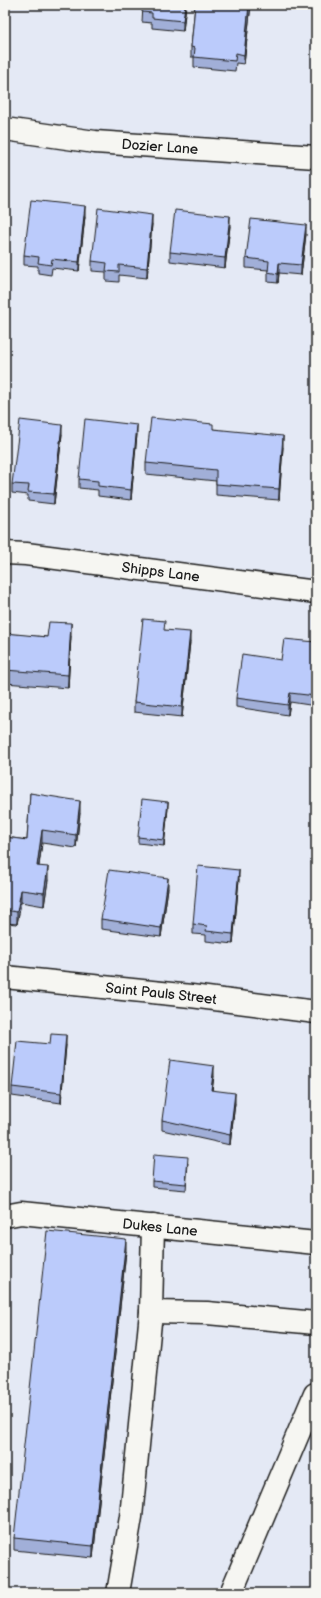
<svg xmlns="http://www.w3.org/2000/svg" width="321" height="1598" viewBox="0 0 321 1598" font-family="'Balsamiq Sans',sans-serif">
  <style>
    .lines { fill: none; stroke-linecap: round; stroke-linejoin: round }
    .minor-casing { stroke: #1c1c1c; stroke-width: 25 }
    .minor { stroke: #f6f6f2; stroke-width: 22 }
    .wall { fill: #a1afd8; stroke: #1c1c1c }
    .shaded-wall { fill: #838eb0; stroke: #1c1c1c }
    .building { fill: #bbcbfb; stroke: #1c1c1c }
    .labels { text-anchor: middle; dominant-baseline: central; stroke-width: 3; stroke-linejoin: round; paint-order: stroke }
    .street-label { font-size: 14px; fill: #1c1c1c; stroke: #f6f6f2 }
  </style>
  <rect width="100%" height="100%" fill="#e4e9f5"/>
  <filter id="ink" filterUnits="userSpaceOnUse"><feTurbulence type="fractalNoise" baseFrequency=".025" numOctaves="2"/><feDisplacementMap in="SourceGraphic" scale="8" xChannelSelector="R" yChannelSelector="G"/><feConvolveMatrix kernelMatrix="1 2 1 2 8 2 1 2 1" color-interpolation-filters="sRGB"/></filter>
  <g filter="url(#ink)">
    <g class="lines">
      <g class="minor-casing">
        <g id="minor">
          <path id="s1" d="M5,129L95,142L316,157"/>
          <path id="s2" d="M5,553L26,554L316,592"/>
          <path id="s3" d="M5,977L191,996L316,1012"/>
          <path id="s4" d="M5,1216L21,1213L316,1243"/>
          <path d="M153,1226L151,1312L207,1313L316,1323"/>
          <path d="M118,1593L131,1517L151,1312"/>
          <path d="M231,1593L315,1394"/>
        </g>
      </g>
      <use href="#minor" class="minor"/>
    </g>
    <g class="wall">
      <path d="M143,5H186L183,31L152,28V23L142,22Z"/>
      <path d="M195,5H251L244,64L236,63L235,71L194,67V57H191V47Z"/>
      <path d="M85,216L79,271L52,268L51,275L38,273V266L24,265V255Z"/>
      <path d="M152,224L147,278L119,275V282L106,281V272L92,271V261Z"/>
      <path d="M230,226L225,268L170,261V252Z"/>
      <path d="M306,234L301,275L279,273L278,283L268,282V270L246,268V258Z"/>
      <path d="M213,429L283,447L279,500L216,495V481L146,474V463Z"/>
      <path d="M62,434L54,504L28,501V495L12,493V484Z"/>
      <path d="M137,434L131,500L98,496V490L79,488V479Z"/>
      <path d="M5,611L7,623L6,634L47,637L71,636L68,688L5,683Z"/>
      <path d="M165,630L190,642L182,717L134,712V702Z"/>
      <path d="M316,642V706L290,702L288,715L236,707V698L281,660Z"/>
      <path d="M30,793L80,813L76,848L42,843L39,866L48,880L44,906L21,902L17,924L5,923V837L27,840Z"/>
      <path d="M168,808L164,846L138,843V837Z"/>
      <path d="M239,879L233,944L206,941V935L193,934V924Z"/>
      <path d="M168,888L161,937L101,929V919Z"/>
      <path d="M50,1044L66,1045L61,1103L12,1096V1087Z"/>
      <path d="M214,1076L212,1090L235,1103L230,1145L162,1130V1120Z"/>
      <path d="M188,1163L186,1190L152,1187V1181Z"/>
      <path d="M126,1251L93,1558L14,1550V1538Z"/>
    </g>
    <g class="shaded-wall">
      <path d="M185,5H186L183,31V21Z"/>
      <path d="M249,5H251L244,64V55Z"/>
      <path d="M85,206V216L79,271V262Z"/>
      <path d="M152,215V224L147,278V268Z"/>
      <path d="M230,216V226L225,268V258Z"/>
      <path d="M306,225V234L301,275V265Z"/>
      <path d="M279,263V273L278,283V274Z"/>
      <path d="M62,425V434L54,504V494Z"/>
      <path d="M137,425V434L131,500V490Z"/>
      <path d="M283,436V447L279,500V489Z"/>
      <path d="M7,611V623L5,646V633Z"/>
      <path d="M71,623V636L68,688V675Z"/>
      <path d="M190,632V642L182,717V707Z"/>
      <path d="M290,693V702L288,715V705Z"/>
      <path d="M80,801V813L76,848V835Z"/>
      <path d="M168,802V808L164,846V840Z"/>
      <path d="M42,830V843L37,878V866Z"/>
      <path d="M48,867V880L44,906V893Z"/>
      <path d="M239,870V879L233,944V934Z"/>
      <path d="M168,878V888L161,937V928Z"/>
      <path d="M21,890V902L17,924V912Z"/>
      <path d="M66,1035V1045L61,1103V1093Z"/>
      <path d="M214,1066V1076L211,1099V1090Z"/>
      <path d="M235,1093V1103L230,1145V1135Z"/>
      <path d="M126,1239V1251L93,1558V1546Z"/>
    </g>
    <g class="building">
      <path d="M143,5H185L183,21L152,18V13L142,12Z"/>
      <path d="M195,5H249L244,55L236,53L235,61L194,57L195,48L191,47Z"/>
      <path d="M31,200L85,206L79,262L52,259L51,265L38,263L39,257L24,255Z"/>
      <path d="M98,208L152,215L147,268L119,265V272L106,271L107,263L92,261Z"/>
      <path d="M175,210L230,216L225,258L170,252Z"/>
      <path d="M251,219L306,225L301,265L279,263L278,274L268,272L269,261L246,258Z"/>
      <path d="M151,418L213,424V429L283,436L279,489L216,484V470L146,463Z"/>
      <path d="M85,419L137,425L131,490L98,486V481L79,479Z"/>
      <path d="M20,420L62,425L54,494L28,492L29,485L12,484Z"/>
      <path d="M5,611H7L5,633L47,637L49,622L71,623L68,675L5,670Z"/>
      <path d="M143,619L165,621L164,630L190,632L182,707L134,702Z"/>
      <path d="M284,639L316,642V696L290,693L288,705L236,698L242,654L281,660Z"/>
      <path d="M30,793L80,801L76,835L42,830L37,866L48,867L44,893L21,890L17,912L5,910V837L27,840Z"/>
      <path d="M142,799L168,802L164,840L138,837Z"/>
      <path d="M198,866L239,870L233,934L206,931L207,926L193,924Z"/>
      <path d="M109,870L168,878L161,928L101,919Z"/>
      <path d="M51,1034L66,1035L61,1093L12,1087L17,1041L50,1044Z"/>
      <path d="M170,1060L214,1066L211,1090L235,1093L230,1135L162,1120Z"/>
      <path d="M154,1154L188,1157L186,1184L152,1181Z"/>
      <path d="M47,1231L126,1239L93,1546L14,1538Z"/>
    </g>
  </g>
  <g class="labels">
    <g class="street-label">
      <text stroke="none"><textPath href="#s1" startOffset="156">Dozier Lane</textPath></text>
      <text stroke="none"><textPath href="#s2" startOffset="157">Shipps Lane</textPath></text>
      <text stroke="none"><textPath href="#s3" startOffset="157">Saint Pauls Street</textPath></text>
      <text stroke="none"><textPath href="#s4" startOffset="156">Dukes Lane</textPath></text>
    </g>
  </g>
  <rect width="321" height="1598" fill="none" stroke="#f6f6f2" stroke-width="20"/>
  <rect x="10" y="10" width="301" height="1578" fill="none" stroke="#1c1c1c" stroke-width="1.5" filter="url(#ink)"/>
</svg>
